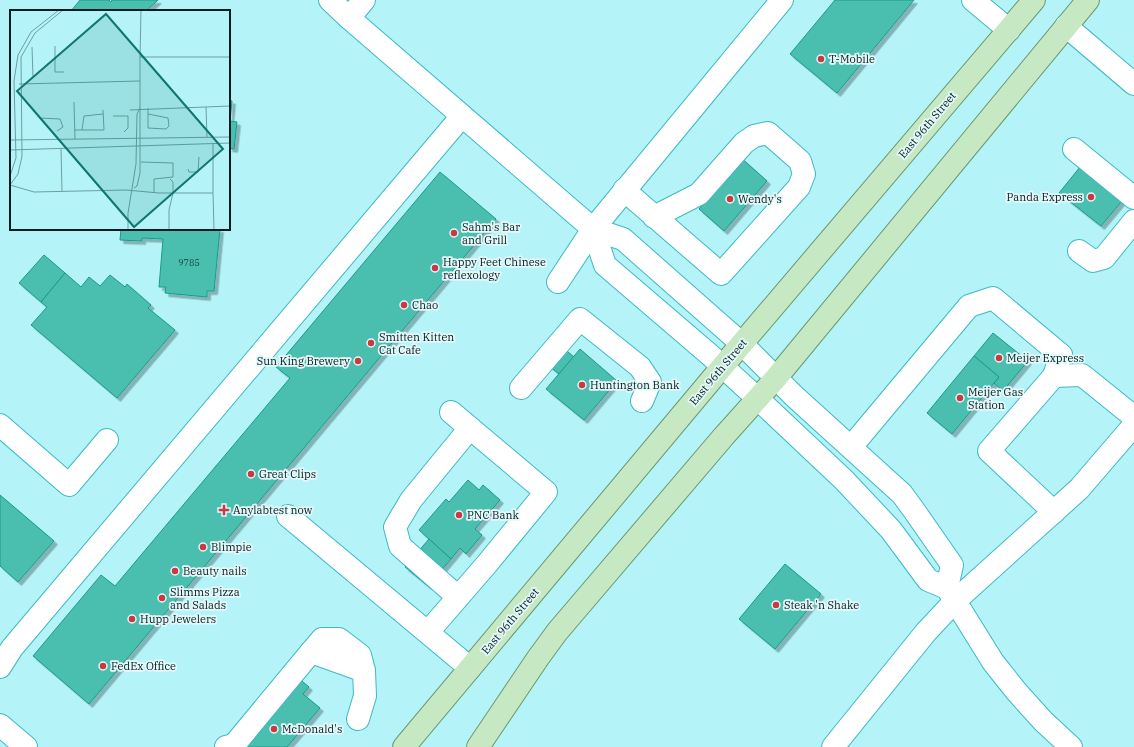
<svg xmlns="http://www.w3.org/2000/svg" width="1134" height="747" viewBox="0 0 1134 747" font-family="'IBM Plex Serif',serif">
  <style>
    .building { fill: #4bbfaf; stroke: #169b8c; filter: url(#shadow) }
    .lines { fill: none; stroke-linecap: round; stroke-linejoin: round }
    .minor-casing { stroke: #3db9c3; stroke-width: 24 }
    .major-casing { stroke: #69986f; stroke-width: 24 }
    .minor { stroke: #fff; stroke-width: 22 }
    .major { stroke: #c6e9c3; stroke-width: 22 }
    .poi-dot { fill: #c93a40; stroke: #e4f8fa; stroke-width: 1.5 }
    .labels { text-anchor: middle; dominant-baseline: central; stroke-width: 3.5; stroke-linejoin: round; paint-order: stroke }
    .number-label { font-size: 9px; fill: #154542 }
    .poi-label { font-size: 11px; fill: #031c1e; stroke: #e4f8fa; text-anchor: start }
    .street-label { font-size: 11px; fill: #031c1e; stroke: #e4f8fa }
    .inset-road { fill: none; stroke: #6d9ea1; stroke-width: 1 }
    .view { fill: #0f766e; fill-opacity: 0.15; stroke: #0f766e; stroke-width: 2 }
    .inset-edge { fill: none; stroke: #031c1e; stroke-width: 2 }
  </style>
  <defs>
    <filter id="shadow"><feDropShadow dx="3.5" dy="3.5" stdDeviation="0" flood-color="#0004"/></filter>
  </defs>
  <rect width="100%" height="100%" fill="#b4f4f9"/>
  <g class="building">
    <path d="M80,0H109L111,2L112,0H158L146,11H71Z"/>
    <path d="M835,0H914L837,93L790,54Z"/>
    <path d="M229,100L232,101L230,121L237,122L234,149L229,148Z"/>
    <path d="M739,156L767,181L724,231L699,209L738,164Z"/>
    <path d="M1080,167L1122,201L1101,226L1059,193Z"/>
    <path d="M440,172L496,219L89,704L33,656L101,575L115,586L290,378L276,367Z"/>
    <path d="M121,229H220L214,291H207V297L165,293L166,287H159L163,239L142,238V241L120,240Z"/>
    <path d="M44,255L65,273L41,302L19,283Z"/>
    <path d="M65,273L81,287L89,277L100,286L110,275L125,287L127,284L151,305L148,308L175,330L117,398L31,325L47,307L41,302Z"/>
    <path d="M993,333L1028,361L1003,391L994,383L999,377L974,356Z"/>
    <path d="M555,341L574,357L559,374L541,359Z"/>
    <path d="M580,349L617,381L584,420L546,389Z"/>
    <path d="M974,356L999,377L952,434L927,413Z"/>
    <path d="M468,480L479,490L483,485L500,500L475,529L482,535L466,554L460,548L451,559L419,530L446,499L449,502Z"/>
    <path d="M0,495L54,541L18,582L0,566Z"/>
    <path d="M429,539L451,559L428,586L405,567Z"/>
    <path d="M785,564L821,594L775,649L739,619Z"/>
    <path d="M297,677L309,687L303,694L320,708L287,747H244Z"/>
  </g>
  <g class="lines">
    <g class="minor-casing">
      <g id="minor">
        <path d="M330,0L349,18"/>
        <path d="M364,0L349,18L593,229L623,239L742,344L794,396L902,494L913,509L952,565L947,588"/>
        <path d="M973,0L1009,30"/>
        <path d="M1066,26L1134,84"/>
        <path d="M1074,149L1134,198"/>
        <path d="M624,190L721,274L799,187L804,174L800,161L768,133L754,136L744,143L699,194L654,217"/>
        <path d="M593,229L605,265L710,355L757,398L844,480L891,530L928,580L947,588L993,662L1016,691L1043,721L1071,747"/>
        <path d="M1079,251L1093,261L1104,258L1134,221"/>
        <path d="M558,282L593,229L782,0"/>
        <path d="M1054,376L1082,375L1134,417"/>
        <path d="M521,388L580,319L640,367L650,382L642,401"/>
        <path d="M0,425L69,485L107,440"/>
        <path d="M851,447L969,306L993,298L1061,355L1054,376L989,451L1054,512"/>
        <path d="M288,516L470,668"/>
        <path d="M458,597L400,546L395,527L411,500L470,428"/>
        <path d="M428,632L486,565L546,492L451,412"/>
        <path d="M311,652L322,639H339L360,655L364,671"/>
        <path d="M0,667L12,648L462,116"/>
        <path d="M0,725L26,747"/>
        <path d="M226,747L234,745L311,652L364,671L365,696L358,719"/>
        <path d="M833,747L926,632L955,601L1079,489L1134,425"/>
      </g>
    </g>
    <g class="major-casing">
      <g id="major">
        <path d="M404,747L722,367L1034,0"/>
        <path d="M478,747L538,658L557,632L724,436L776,378L1088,0"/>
      </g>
    </g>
    <use href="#minor" class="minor"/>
    <use href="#major" class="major"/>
  </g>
  <g class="poi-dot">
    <circle cx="821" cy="59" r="4"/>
    <circle cx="1091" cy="197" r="4"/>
    <circle cx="730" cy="199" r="4"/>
    <circle cx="454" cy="233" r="4"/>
    <circle cx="435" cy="268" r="4"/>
    <circle cx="404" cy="305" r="4"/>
    <circle cx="371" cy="343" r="4"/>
    <circle cx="999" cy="358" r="4"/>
    <circle cx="358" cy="361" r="4"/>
    <circle cx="582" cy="385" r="4"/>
    <circle cx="960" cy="398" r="4"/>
    <circle cx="251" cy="474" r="4"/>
    <path d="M222 504h4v4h4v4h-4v4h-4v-4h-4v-4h4z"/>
    <circle cx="459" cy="515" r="4"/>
    <circle cx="203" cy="547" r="4"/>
    <circle cx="175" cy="571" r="4"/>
    <circle cx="162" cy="598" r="4"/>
    <circle cx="776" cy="605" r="4"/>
    <circle cx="132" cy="619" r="4"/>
    <circle cx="103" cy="666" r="4"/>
    <circle cx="274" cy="729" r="4"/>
  </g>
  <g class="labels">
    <g class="number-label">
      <text x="189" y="262">9785</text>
    </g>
    <g class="poi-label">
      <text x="829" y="59">T-Mobile</text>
      <text x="1083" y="197" text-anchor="end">Panda Express</text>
      <text x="738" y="199">Wendy's</text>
      <text x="462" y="227">Sahm's Bar<tspan x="462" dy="13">and Grill</tspan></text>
      <text x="443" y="262">Happy Feet Chinese<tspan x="443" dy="13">reflexology</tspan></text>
      <text x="412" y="305">Chao</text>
      <text x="379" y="337">Smitten Kitten<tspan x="379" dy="13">Cat Cafe</tspan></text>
      <text x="1007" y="358">Meijer Express</text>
      <text x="350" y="361" text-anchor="end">Sun King Brewery</text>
      <text x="590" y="385">Huntington Bank</text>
      <text x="968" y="392">Meijer Gas<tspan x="968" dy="13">Station</tspan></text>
      <text x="259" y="474">Great Clips</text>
      <text x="233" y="510">Anylabtest now</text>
      <text x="467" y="515">PNC Bank</text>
      <text x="211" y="547">Blimpie</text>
      <text x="183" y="571">Beauty nails</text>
      <text x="170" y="592">Slimms Pizza<tspan x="170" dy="13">and Salads</tspan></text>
      <text x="784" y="605">Steak 'n Shake</text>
      <text x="140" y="619">Hupp Jewelers</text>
      <text x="111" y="666">FedEx Office</text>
      <text x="282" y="729">McDonald's</text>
    </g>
    <g class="street-label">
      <text transform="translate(927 125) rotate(-50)">East 96th Street</text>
      <text transform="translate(718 372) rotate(-50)">East 96th Street</text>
      <text transform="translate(510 621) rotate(-50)">East 96th Street</text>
    </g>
  </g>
  <g transform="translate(10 10)">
    <rect width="220" height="220" fill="#b4f4f9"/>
    <path class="inset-road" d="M45,36V62H54M22,37L23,67M130,47L131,0M9,74L130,71M64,92L65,129M196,97L197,127M120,100L220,96M138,104L158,108L159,116L156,119L138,118V98M103,106H118V118L114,122M29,108L50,109L53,117L47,121M65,120H94L93,100M72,120L74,106L93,104M0,130L220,127M203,134V183M51,139L52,181M0,140L220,133M131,152L163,153V167L144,169V183M178,159L179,162H188L189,147M0,166L6,148L4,71L8,45L21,22L49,0M0,175L24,182L116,180L149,183H203L204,220M0,175L8,164L12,146L11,47L25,23L53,0M124,178L127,176L130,163V47H220M118,220V203L126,154L127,104L130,98M159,220V200L163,183V172L160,169"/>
    <path class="view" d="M96,4L213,139L124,217L7,81Z"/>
    <rect width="220" height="220" class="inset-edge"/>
  </g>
</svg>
